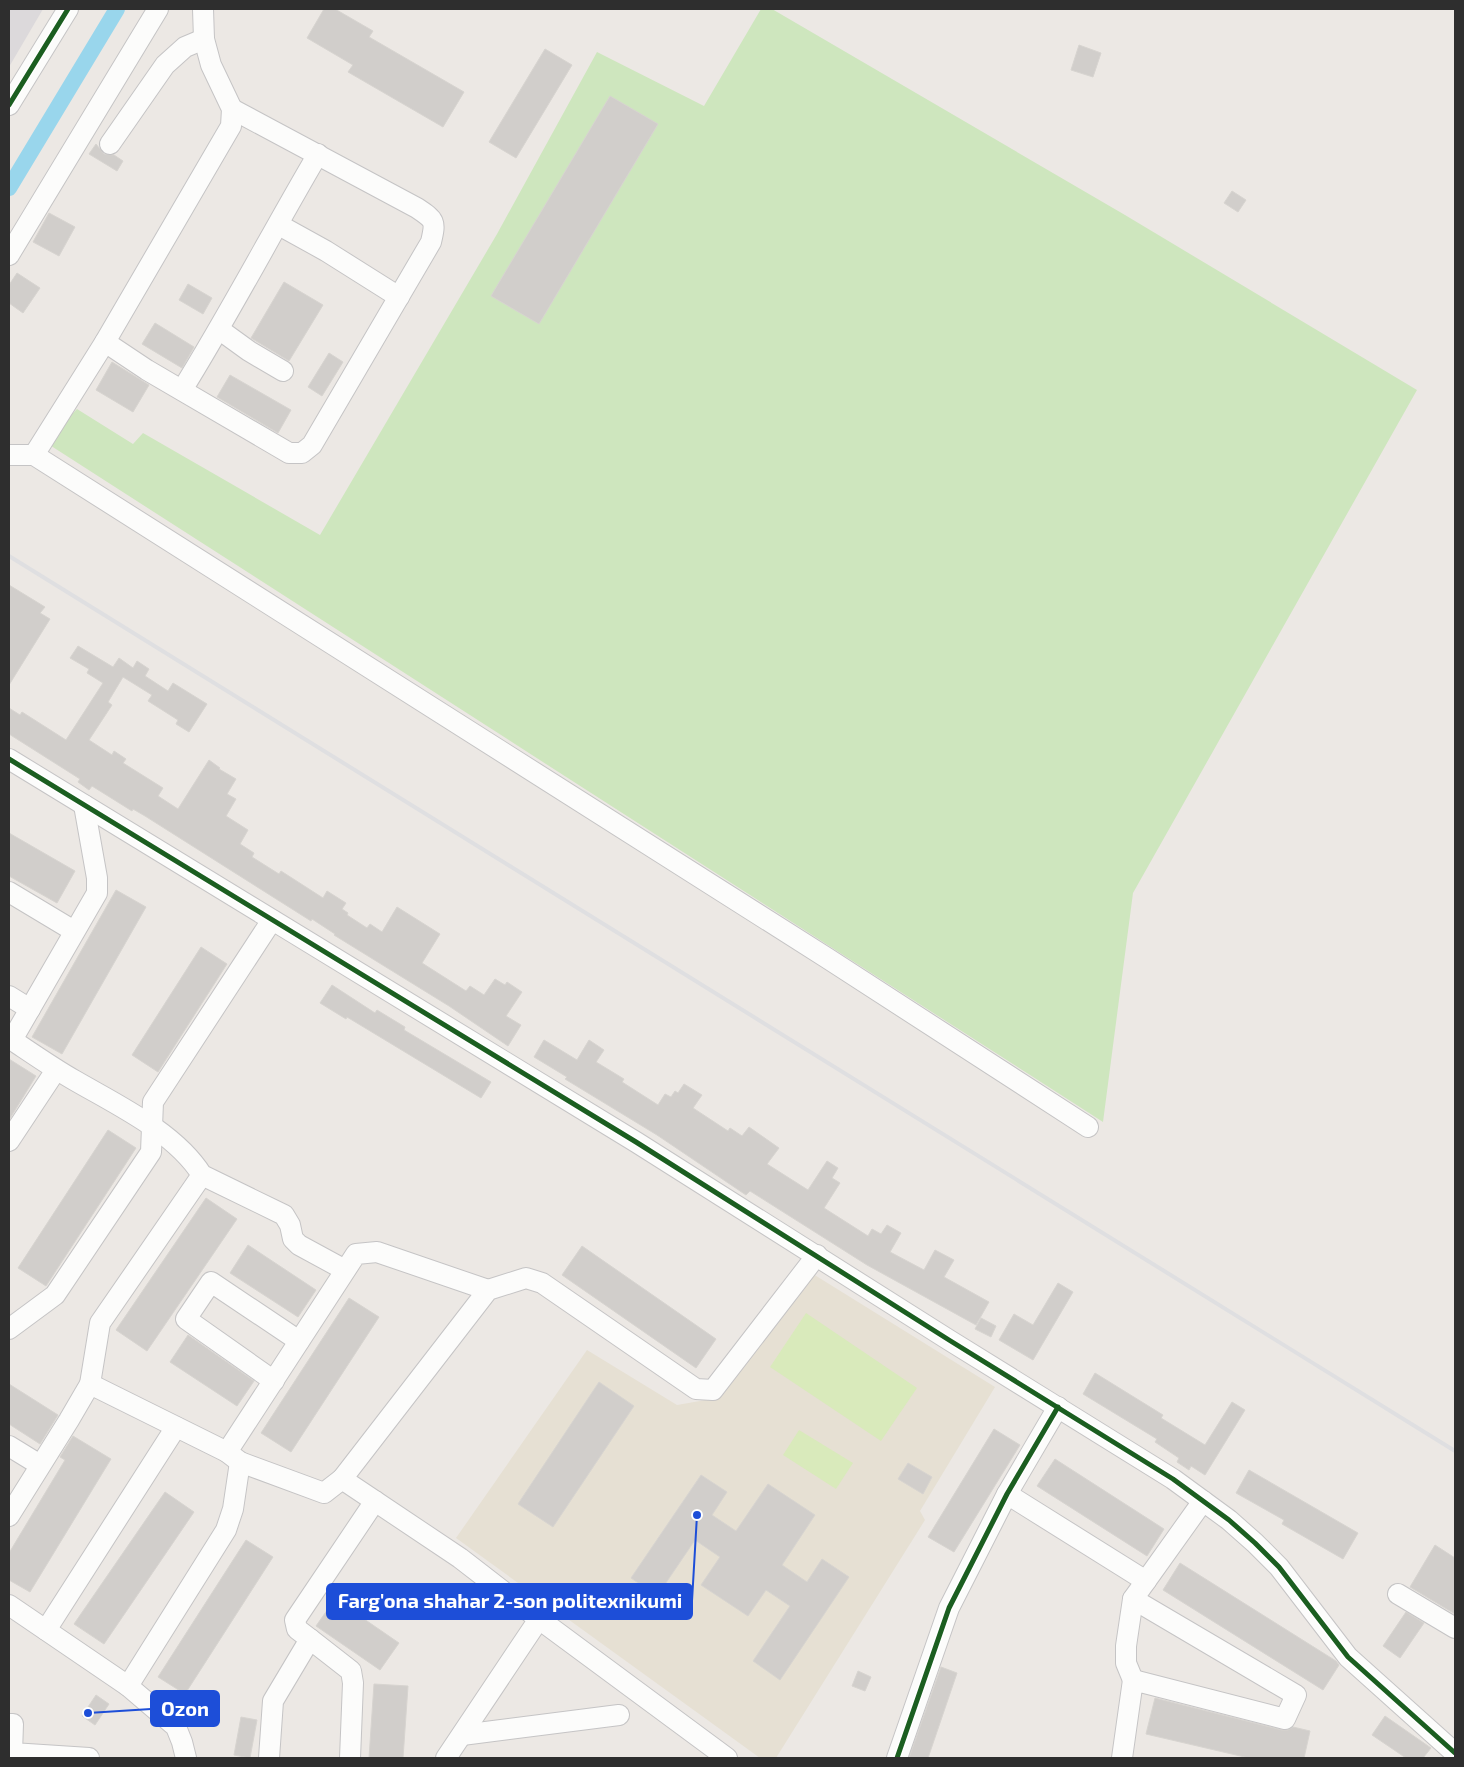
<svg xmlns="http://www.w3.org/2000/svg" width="1464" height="1767" viewBox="0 0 1464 1767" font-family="'Exo 2',sans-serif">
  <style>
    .industrial { fill: #dcd9db }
    .education { fill: #e6e0d3 }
    .green { fill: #cee6be }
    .pitch { fill: #d9eabb }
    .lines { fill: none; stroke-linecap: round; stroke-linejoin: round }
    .canal { stroke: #99d6ec; stroke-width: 16 }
    .building { fill: #d1cecb; stroke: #d7d4d0 }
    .minor-casing { stroke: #c5c4c5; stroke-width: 22 }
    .minor { stroke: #fcfcfb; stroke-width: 20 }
    .rail { stroke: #dfdfe1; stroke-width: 4 }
    .cycleway-casing { stroke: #fff; stroke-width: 8 }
    .cycleway { stroke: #1b5e20; stroke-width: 5 }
    .leader { fill: none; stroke: #1d4ed8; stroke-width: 2 }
    .callout-dot { fill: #1d4ed8; stroke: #fff; stroke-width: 2 }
    .callout { fill: #1d4ed8; stroke: #1d4ed8; stroke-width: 2 }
    .callout-label { font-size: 20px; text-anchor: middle; font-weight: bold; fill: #fff }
  </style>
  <rect width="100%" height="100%" fill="#ece8e4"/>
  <path class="industrial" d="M9,9H43L9,67Z"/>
  <path class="education" d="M813,1274L995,1387L920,1511L925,1520L776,1758H760L456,1538L587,1350L677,1405L717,1398Z"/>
  <path class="green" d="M761,9H772L1125,215L1417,390L1133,893L1103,1122L45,442L77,409L133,444L143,433L320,535L497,234L597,52L704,106Z"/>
  <g class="pitch">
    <path d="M806,1313L917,1388L881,1441L770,1367Z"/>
    <path d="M799,1430L853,1463L836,1489L783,1455Z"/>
  </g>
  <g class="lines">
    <path class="canal" d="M9,188L117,9"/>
  </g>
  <g class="building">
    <path d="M324,9H335L373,31L369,37L464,92L443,127L348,72L353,65L307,38Z"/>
    <path d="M1079,45L1101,53L1093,77L1071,70Z"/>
    <path d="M545,49L572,65L516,158L489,142Z"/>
    <path d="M610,96L658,124L539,324L491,296Z"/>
    <path d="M96,144L104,154L114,155L123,161L117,171L89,154Z"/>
    <path d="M1232,191L1246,200L1238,212L1224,203Z"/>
    <path d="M49,213L75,227L59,256L33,242Z"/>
    <path d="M17,273L40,288L23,313L9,303V285Z"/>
    <path d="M284,282L323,305L289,361L251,338Z"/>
    <path d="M188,284L212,298L203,314L179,300Z"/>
    <path d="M155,323L194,347L182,368L142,344Z"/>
    <path d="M329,353L343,362L322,396L308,387Z"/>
    <path d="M112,362L149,385L133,412L96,390Z"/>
    <path d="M230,375L291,410L278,433L217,397Z"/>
    <path d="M9,585L45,607L40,613L50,619L9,685Z"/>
    <path d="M78,646L113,667L119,658L133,668L137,661L149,669L145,676L168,691L173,683L207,704L189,732L176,724L178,720L148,701L152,695L123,677L108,702L112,705L89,740L112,755L114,751L126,759L123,763L163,788L158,796L178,809L209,760L220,768L219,769L236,779L227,794L236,799L226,816L248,830L240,844L254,853L252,857L279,874L281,871L323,898L327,891L346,903L342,909L348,913L347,915L367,928L370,924L382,932L397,907L440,934L422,963L466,991L470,986L484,995L495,979L505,985L507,982L522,992L506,1016L521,1025L508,1046L449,1006L334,935L335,934L312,919L311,921L145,816L133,809L132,811L92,786L89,790L78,782L80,779L9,734V708L20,715L22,712L66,740L103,683L87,673L89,669L70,658Z"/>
    <path d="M9,833L75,871L57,903L9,876Z"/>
    <path d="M116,890L146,907L62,1054L32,1037Z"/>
    <path d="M201,947L227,964L158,1072L132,1055Z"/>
    <path d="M332,985L375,1013L377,1010L405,1027L404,1030L491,1082L481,1098L347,1017L346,1019L320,1003Z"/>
    <path d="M544,1040L577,1060L589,1040L604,1050L596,1062L624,1079L622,1082L658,1105L665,1094L671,1097L675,1091L678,1093L684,1084L702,1095L693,1108L728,1131L730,1128L742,1136L749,1127L779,1148L767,1164L808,1190L827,1161L838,1168L832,1178L840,1183L824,1208L868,1236L872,1229L881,1234L887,1225L901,1233L890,1252L924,1270L935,1250L954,1260L944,1277L989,1302L976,1325L867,1265L750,1191L746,1195L657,1135L565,1079L567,1077L534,1057Z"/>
    <path d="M9,1059L36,1076L9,1120Z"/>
    <path d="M108,1130L136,1148L46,1286L18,1268Z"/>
    <path d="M206,1198L237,1219L147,1351L116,1330Z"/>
    <path d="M248,1245L316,1290L298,1317L230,1273Z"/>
    <path d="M582,1246L716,1339L696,1368L562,1275Z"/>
    <path d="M1058,1283L1073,1292L1033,1360L999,1340L1014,1314L1033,1325Z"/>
    <path d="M349,1298L379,1317L291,1452L261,1433Z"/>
    <path d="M981,1318L996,1326L991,1337L975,1329Z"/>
    <path d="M188,1335L254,1381L237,1406L170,1362Z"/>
    <path d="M1095,1373L1163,1415L1161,1418L1205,1445L1232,1402L1245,1410L1205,1475L1191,1466L1189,1470L1177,1462L1179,1458L1155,1442L1157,1439L1083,1394Z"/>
    <path d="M599,1382L634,1406L553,1527L518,1504Z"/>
    <path d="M9,1384L58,1415L40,1444L9,1424Z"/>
    <path d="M994,1429L1020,1445L954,1552L928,1537Z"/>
    <path d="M73,1436L111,1459L30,1592L9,1580V1553L65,1460L60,1457Z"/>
    <path d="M1055,1459L1164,1529L1147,1556L1037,1486Z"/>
    <path d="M908,1463L932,1477L923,1494L898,1479Z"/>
    <path d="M1249,1470L1358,1533L1343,1559L1282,1524L1284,1520L1236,1493Z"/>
    <path d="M701,1475L727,1492L712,1515L736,1531L768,1484L815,1515L782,1565L807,1582L822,1559L849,1577L780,1680L753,1661L790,1606L766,1590L748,1616L701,1585L720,1557L695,1540L657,1596L631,1578Z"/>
    <path d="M165,1492L194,1512L104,1644L74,1624Z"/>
    <path d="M246,1540L273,1557L185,1694L158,1677Z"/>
    <path d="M1435,1545L1455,1558V1614L1410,1587Z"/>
    <path d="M1180,1563L1336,1661L1339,1665L1323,1690L1163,1590Z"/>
    <path d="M335,1599L399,1643L380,1670L316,1626Z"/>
    <path d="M1406,1612L1424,1623L1400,1658L1383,1646Z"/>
    <path d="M941,1667L957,1673L928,1758H909Z"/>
    <path d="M858,1671L871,1677L865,1691L852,1686Z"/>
    <path d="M374,1684L408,1686L403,1758H369Z"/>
    <path d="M96,1695L109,1704L95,1725L82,1716Z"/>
    <path d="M1155,1698L1282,1730H1288L1293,1727L1310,1731L1304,1758H1249L1146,1734Z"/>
    <path d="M1385,1716L1431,1748L1423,1758H1406L1372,1735Z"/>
    <path d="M241,1717L257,1720L250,1758L234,1755Z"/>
  </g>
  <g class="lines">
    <g class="minor-casing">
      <g id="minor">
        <path d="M9,105L68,9"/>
        <path d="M110,144L165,65L185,47L204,39"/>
        <path d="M279,225L326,251L399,297"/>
        <path d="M9,255L158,9"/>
        <path d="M220,330L249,351L283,371"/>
        <path d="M105,342L147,370L289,453H302L312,445L431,242C436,221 435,220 417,208L232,109"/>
        <path d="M182,390C230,313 272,232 318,154"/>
        <path d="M9,455H34L105,342L231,126L232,109L211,65L204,39L203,9"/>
        <path d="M34,455L827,958L1088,1127"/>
        <path d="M9,759L636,1142L949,1340L1173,1479L1229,1520L1255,1543L1279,1567L1348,1657L1455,1753"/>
        <path d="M84,805L97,878V893L12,1040C33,1054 53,1068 74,1080C117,1105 175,1132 202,1175L284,1215L290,1225L293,1239L299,1245L345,1270"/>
        <path d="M9,892L74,931"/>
        <path d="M9,996L30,1009"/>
        <path d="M9,1141L56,1070"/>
        <path d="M9,1329L55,1295L151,1152L153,1102L272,920"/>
        <path d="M274,1381L186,1319L211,1282L299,1341"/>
        <path d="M90,1384L100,1323L202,1175"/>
        <path d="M9,1446L40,1465"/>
        <path d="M227,1452L356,1254L377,1252L488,1290"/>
        <path d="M342,1479L488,1290L526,1278L542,1283L696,1389L713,1390L817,1255"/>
        <path d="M1007,1494L1146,1581"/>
        <path d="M9,1516L69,1420L90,1384L227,1452L240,1462L324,1493L342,1479L460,1558L539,1619L727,1758"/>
        <path d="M1398,1594L1455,1628"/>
        <path d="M1133,1599L1126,1646V1663L1133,1680"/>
        <path d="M9,1605L128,1686L176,1727L182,1742L186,1758"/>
        <path d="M46,1630L176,1427"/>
        <path d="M310,1639L297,1629L295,1620L375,1501"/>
        <path d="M128,1686L226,1530L233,1509L240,1462"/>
        <path d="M9,1724H13L12,1753L89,1758"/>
        <path d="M462,1735L619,1715"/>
        <path d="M269,1758L273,1701L310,1639L351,1671L353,1683L350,1758"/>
        <path d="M446,1758L539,1619"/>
        <path d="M897,1758L949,1608L1007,1494L1058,1407"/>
        <path d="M1122,1758L1133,1680L1285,1719L1296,1695L1133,1599L1203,1501"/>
      </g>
    </g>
    <use href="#minor" class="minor"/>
    <path class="rail" d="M9,556L1455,1451"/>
    <g class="cycleway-casing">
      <g id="cycleway">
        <path d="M9,105L68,9"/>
        <path d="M9,759L636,1142L949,1340L1173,1479L1229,1520L1255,1543L1279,1567L1348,1657L1455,1753"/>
        <path d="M897,1758L949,1608L1007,1494L1058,1407"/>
      </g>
    </g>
    <use href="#cycleway" class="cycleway"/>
  </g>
  <path class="leader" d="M697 1515L692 1601M88 1713L151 1709"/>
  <g class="callout-dot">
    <circle cx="697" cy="1515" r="5"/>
    <circle cx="88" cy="1713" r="5"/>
  </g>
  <g class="callout">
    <rect x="327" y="1584" width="365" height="35" rx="5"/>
    <rect x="151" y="1691" width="68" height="35" rx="5"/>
  </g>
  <g class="callout-label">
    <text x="510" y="1608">Farg'ona shahar 2-son politexnikumi</text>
    <text x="185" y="1716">Ozon</text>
  </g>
  <rect width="1464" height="1767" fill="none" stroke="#2e2e2e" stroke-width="20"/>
</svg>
